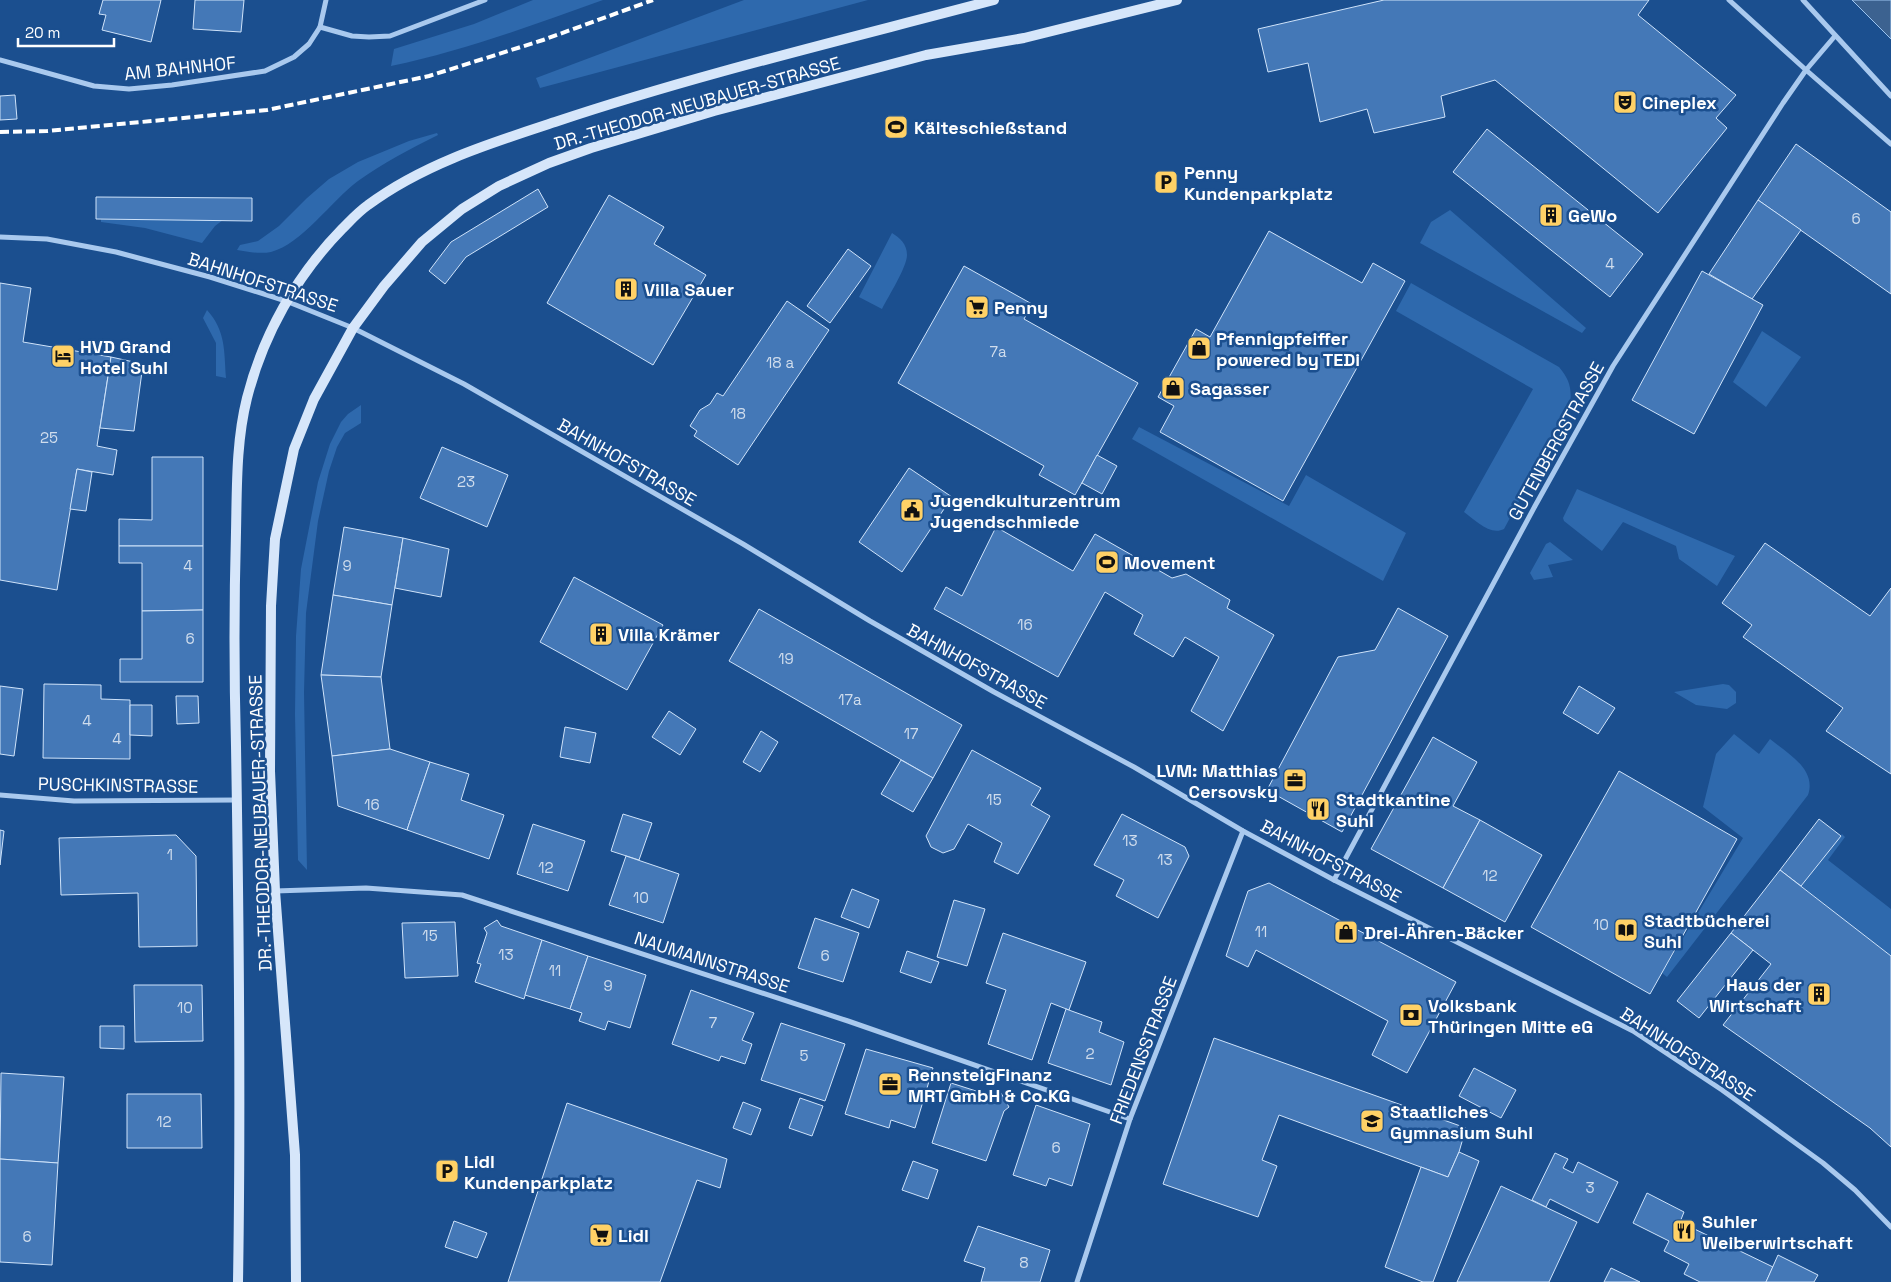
<svg xmlns="http://www.w3.org/2000/svg" width="1891" height="1282" viewBox="0 0 1891 1282" font-family="'Space Grotesk',sans-serif">
  <style>
    .green { fill: #2e69ad }
    .water { fill: #3c6290; stroke: #9cc4f0 }
    .building { fill: #4478b7; stroke: #cfe3fa }
    .lines { fill: none; stroke-linecap: round; stroke-linejoin: round }
    .minor { stroke: #a9c9ee; stroke-width: 5 }
    .secondary { stroke: #d6e6fa; stroke-width: 10 }
    .rail { stroke: #fff; stroke-width: 4; stroke-dasharray: 9 4; stroke-linecap: butt }
    .labels { text-anchor: middle; dominant-baseline: central; stroke-width: 5; stroke-linejoin: round; paint-order: stroke }
    .number-label { font-size: 15px; fill: #d0dded }
    .street-label { font-size: 18px; fill: #fff; stroke: #1b4f8f }
    .poi-label { font-size: 18px; font-weight: bold; fill: #fff; stroke: #1b4f8f; text-anchor: start }
  </style>
  <rect width="100%" height="100%" fill="#1b4f8f"/>
  <g class="green">
    <path d="M533,0H603C533,25 464,51 391,66L394,49L474,24Z"/>
    <path d="M744,0H868L540,88L536,78Z"/>
    <path d="M437,133L438,135C410,149 383,163 358,181C331,201 302,244 271,252C261,254 248,252 237,250L240,245L258,241L279,226L307,198L329,179L358,162L409,141Z"/>
    <path d="M1450,210L1586,328L1582,333L1420,243L1431,222Z"/>
    <path d="M101,219L223,220L215,226L202,243L145,228L101,222Z"/>
    <path d="M892,233C900,238 907,244 907,255C907,267 888,297 882,309L859,297Z"/>
    <path d="M1411,283L1559,367C1570,380 1572,389 1570,406L1504,529C1490,536 1475,520 1464,512L1533,389L1396,311Z"/>
    <path d="M207,310C226,331 224,351 226,378L216,376V343L203,318Z"/>
    <path d="M1762,331L1801,357L1766,407L1733,382Z"/>
    <path d="M361,405V423L345,433L337,447L329,471L318,521L306,613L304,692L307,870L298,860L295,714L296,636L301,569L318,482L330,444L341,422L348,414Z"/>
    <path d="M1139,427L1289,506L1306,475L1406,533L1383,581L1132,439Z"/>
    <path d="M1577,489L1735,556L1717,586L1679,559L1676,546L1623,522L1602,551L1564,521L1563,518Z"/>
    <path d="M1550,542L1573,560L1548,565L1553,577L1534,580L1530,573L1546,544Z"/>
    <path d="M1723,684L1729,685L1736,692V703L1727,709L1696,705L1674,692Z"/>
    <path d="M1734,734L1759,754L1770,739C1787,753 1817,769 1808,795L1667,977L1662,973L1743,838L1703,807L1716,754Z"/>
    <path d="M1842,834L1845,837L1828,860L1891,909V956L1801,886Z"/>
  </g>
  <path class="water" d="M1852,0H1891V39Z"/>
  <g class="building">
    <path d="M103,0H161L151,42L102,30L106,15L99,14Z"/>
    <path d="M195,0H244L241,32L193,29Z"/>
    <path d="M1384,0H1649L1638,15L1736,95L1716,118L1727,128L1658,213L1495,80L1441,96L1445,117L1374,133L1367,109L1320,122L1308,63L1268,72L1258,29Z"/>
    <path d="M15,95L17,119L0,120V96Z"/>
    <path d="M1487,129L1643,254L1610,297L1453,172Z"/>
    <path d="M1796,144L1891,212V294L1758,200Z"/>
    <path d="M538,189L548,207L466,257L445,284L429,271L451,242Z"/>
    <path d="M609,195L664,227L654,244L706,275L653,365L547,303Z"/>
    <path d="M96,197L252,198V221L96,219Z"/>
    <path d="M1758,200L1801,230L1752,299L1709,274Z"/>
    <path d="M1269,231L1362,283L1373,263L1405,281L1283,501L1160,432L1174,406L1158,397L1196,329L1210,337Z"/>
    <path d="M848,249L871,266L830,323L807,306Z"/>
    <path d="M964,266L1032,304L1024,319L1138,383L1075,495L1039,475L1044,466L898,383Z"/>
    <path d="M1702,271L1763,305L1694,434L1632,400Z"/>
    <path d="M0,283L31,288L23,342L111,357L97,446L117,450L113,475L77,469L57,590L0,580Z"/>
    <path d="M787,301L829,330L738,465L694,436L697,431L690,426L700,410L710,404L717,393L723,396Z"/>
    <path d="M111,357L143,364L134,431L100,428Z"/>
    <path d="M442,447L508,475L487,527L420,498Z"/>
    <path d="M1097,455L1117,466L1102,494L1082,483Z"/>
    <path d="M152,457H203V546H119V519L152,520Z"/>
    <path d="M909,468L952,497L902,572L859,542Z"/>
    <path d="M77,469L92,472L86,511L70,509Z"/>
    <path d="M344,527L403,538L392,605L333,595Z"/>
    <path d="M996,527L1073,571L1095,534L1172,578L1186,574L1230,600L1227,608L1274,635L1223,731L1191,711L1219,657L1185,637L1173,657L1134,634L1143,615L1105,592L1058,677L934,609L946,587L962,596Z"/>
    <path d="M403,538L449,549L441,597L395,588Z"/>
    <path d="M1765,543L1870,616L1891,588V774L1826,731L1843,708L1743,637L1752,625L1722,603Z"/>
    <path d="M119,546H203V610L142,611V563H119Z"/>
    <path d="M574,577L663,625L627,690L540,642Z"/>
    <path d="M333,595L392,605L381,677L321,675Z"/>
    <path d="M1398,608L1448,636L1342,832L1267,790L1338,657L1375,650Z"/>
    <path d="M759,609L962,725L933,778L729,661Z"/>
    <path d="M203,610V682H120V659H142V611Z"/>
    <path d="M321,675L381,677L390,749L332,756Z"/>
    <path d="M44,684L101,685V699L130,700V759L43,758Z"/>
    <path d="M0,686L23,689L14,756L0,754Z"/>
    <path d="M1579,686L1615,708L1598,734L1563,713Z"/>
    <path d="M176,696H198L199,723L177,724Z"/>
    <path d="M130,705H152V736L130,735Z"/>
    <path d="M669,711L696,729L680,755L652,737Z"/>
    <path d="M565,727L596,733L590,763L560,757Z"/>
    <path d="M761,731L778,742L760,772L743,762Z"/>
    <path d="M1433,737L1477,762L1453,806L1480,820L1443,888L1371,849Z"/>
    <path d="M390,749L430,762L407,830L338,806L332,756Z"/>
    <path d="M972,750L1041,788L1031,805L1050,816L1018,874L994,862L1002,843L968,824L954,849L943,853L931,847L926,836Z"/>
    <path d="M901,760L933,778L913,812L881,794Z"/>
    <path d="M430,762L469,774L461,800L504,815L489,859L407,830Z"/>
    <path d="M1619,771L1737,839L1650,994L1531,927Z"/>
    <path d="M623,814L652,823L639,860L611,851Z"/>
    <path d="M1122,814L1185,847L1189,856L1158,918L1116,896L1124,880L1094,865Z"/>
    <path d="M1819,819L1841,836L1801,886L1780,870Z"/>
    <path d="M1480,820L1542,855L1505,922L1443,888Z"/>
    <path d="M533,824L585,841L568,891L517,874Z"/>
    <path d="M0,830L4,831L0,865Z"/>
    <path d="M176,835L196,856L197,946L139,947L138,893L61,895L59,838Z"/>
    <path d="M626,856L679,874L663,923L609,905Z"/>
    <path d="M1780,870L1891,956V1147L1870,1128L1723,1025L1771,964L1731,933Z"/>
    <path d="M1269,883L1456,982L1407,1073L1372,1055L1388,1021L1256,950L1248,967L1226,956L1248,891Z"/>
    <path d="M852,889L879,900L869,928L841,917Z"/>
    <path d="M954,900L985,909L967,966L937,957Z"/>
    <path d="M815,918L859,933L843,982L798,968Z"/>
    <path d="M497,920L501,926L542,940L524,999L475,982L481,964L477,963L487,933L484,928Z"/>
    <path d="M455,922L458,976L405,978L402,923Z"/>
    <path d="M1003,933L1086,962L1069,1010L1051,1003L1032,1060L988,1044L1006,990L986,983Z"/>
    <path d="M1731,933L1753,950L1699,1018L1677,1001Z"/>
    <path d="M542,940L588,956L570,1009L525,995Z"/>
    <path d="M907,951L939,962L931,983L900,972Z"/>
    <path d="M588,956L646,975L630,1028L608,1021L605,1030L579,1021L582,1013L570,1009Z"/>
    <path d="M134,985H202L203,1041L135,1042Z"/>
    <path d="M691,990L754,1013L742,1040L752,1044L745,1064L721,1056L719,1061L672,1044Z"/>
    <path d="M1066,1009L1102,1022L1099,1032L1124,1042L1111,1085L1048,1063Z"/>
    <path d="M781,1023L845,1044L825,1101L761,1080Z"/>
    <path d="M100,1026H124V1049L100,1048Z"/>
    <path d="M1214,1038L1466,1128L1459,1152L1448,1177L1279,1115L1262,1160L1277,1166L1258,1217L1163,1184Z"/>
    <path d="M866,1049L933,1068L915,1128L891,1120L889,1128L845,1114Z"/>
    <path d="M1474,1068L1516,1090L1501,1118L1459,1096Z"/>
    <path d="M1,1073L64,1077L58,1163L0,1159Z"/>
    <path d="M951,1083L995,1097L1001,1093L1009,1107L1004,1111L986,1161L932,1143Z"/>
    <path d="M127,1094H201L202,1148H127Z"/>
    <path d="M800,1098L823,1106L812,1136L789,1128Z"/>
    <path d="M743,1102L761,1109L751,1135L733,1128Z"/>
    <path d="M567,1103L727,1159L720,1188L697,1180L660,1282H508Z"/>
    <path d="M1036,1105L1090,1124L1072,1186L1049,1178L1046,1186L1013,1175Z"/>
    <path d="M1459,1152L1479,1161L1433,1282H1423L1385,1267L1421,1167L1448,1177Z"/>
    <path d="M1555,1153L1568,1159L1563,1168L1573,1173L1578,1162L1618,1182L1598,1223L1550,1199L1546,1207L1532,1200Z"/>
    <path d="M0,1159L58,1163L52,1265L0,1262Z"/>
    <path d="M913,1161L938,1170L928,1199L902,1190Z"/>
    <path d="M1501,1186L1577,1222L1549,1282H1457Z"/>
    <path d="M1647,1193L1684,1212L1680,1222L1773,1267L1766,1282H1700L1684,1274L1689,1264L1664,1251L1669,1241L1633,1223Z"/>
    <path d="M454,1221L487,1233L477,1258L445,1247Z"/>
    <path d="M978,1226L1050,1250L1040,1282H981L985,1268L964,1261Z"/>
    <path d="M1778,1255L1818,1275L1814,1282H1766Z"/>
    <path d="M1611,1268L1640,1282H1604Z"/>
  </g>
  <g class="lines">
    <g class="minor">
      <path d="M1729,0L1806,70L1891,144"/>
      <path d="M1803,0L1891,96"/>
      <path d="M320,27L352,36L369,37L390,36L485,0"/>
      <path d="M0,60L94,86L129,89L172,85L265,71L294,57L309,44L320,27L326,0"/>
      <path d="M0,237L47,239L116,252L210,277L286,301L353,328L464,384L743,544L870,621L994,692L1134,767L1243,831L1334,880L1633,1031L1722,1090L1823,1163L1855,1190L1891,1227"/>
      <path d="M0,795L74,801L237,800"/>
      <path d="M1334,880L1535,506L1613,366L1783,103L1806,70L1835,36"/>
      <path d="M275,891L366,888L462,895L848,1021L1130,1119"/>
      <path d="M1077,1282L1130,1119L1243,831"/>
    </g>
    <g class="secondary">
      <path d="M238,1282C241,1103 239,925 236,746C234,674 234,603 236,532C237,487 236,442 247,398C263,335 296,276 342,229C350,221 358,212 368,205C423,164 491,143 555,122C699,74 847,39 994,0"/>
      <path d="M296,1282L295,1155L275,891L270,771L271,606L275,539L294,449L314,399L353,328L384,286L422,242L462,209L499,186L549,163L591,148L714,111L926,55L1024,38L1177,0"/>
    </g>
    <path class="rail" d="M0,132L47,131L267,110L429,76L543,40L653,0"/>
  </g>
  <defs>
    <g id="theatre-square" transform="scale(1.25)"><rect x="-9" y="-9" width="18" height="18" rx="4" fill="#ffd166" stroke="#1b4f8f"/><path d="M-5-5.5Q0-4 5-5.5V0Q5 5 0 6Q-5 5-5 0ZM-3.3-2.5H-1v1.5H-3.3ZM1-2.5H3.3v1.5H1ZM-2.8 1Q0 5.5 2.8 1Z" fill="#111"/></g>
    <g id="stadium-square" transform="scale(1.25)"><rect x="-9" y="-9" width="18" height="18" rx="4" fill="#ffd166" stroke="#1b4f8f"/><path d="M0-5a6.5 5 0 1 0 0 10a6.5 5 0 1 0 0-10ZM-3.5-1.8h7v3.6h-7Z" fill="#111"/></g>
    <g id="parking-square" transform="scale(1.25)"><rect x="-9" y="-9" width="18" height="18" rx="4" fill="#ffd166" stroke="#1b4f8f"/><path d="M-3.5-5.5H1a3.5 3.5 0 0 1 0 7H-1V5.5H-3.5ZM-1-3.4V-.6H.8a1.4 1.4 0 0 0 0-2.8Z" fill="#111"/></g>
    <g id="building-square" transform="scale(1.25)"><rect x="-9" y="-9" width="18" height="18" rx="4" fill="#ffd166" stroke="#1b4f8f"/><path d="M-4-6H4V6H1V3H-1V6H-4ZM-2.5-4.3h1.7v1.8h-1.7ZM.8-4.3h1.7v1.8H.8ZM-2.5-1h1.7V.8h-1.7ZM.8-1h1.7V.8H.8Z" fill="#111"/></g>
    <g id="supermarket-square" transform="scale(1.25)"><rect x="-9" y="-9" width="18" height="18" rx="4" fill="#ffd166" stroke="#1b4f8f"/><path d="M-6-5.5h2.5l.6 2H6L4.5 2H-2.5L-4.4-4H-6ZM-1.5 3.2a1.3 1.3 0 1 0 .1 0ZM3 3.2a1.3 1.3 0 1 0 .1 0Z" fill="#111"/></g>
    <g id="shop-square" transform="scale(1.25)"><rect x="-9" y="-9" width="18" height="18" rx="4" fill="#ffd166" stroke="#1b4f8f"/><path d="M-5-2.5h2.3a2.7 3.5 0 0 1 5.4 0H5L5.5 6h-11ZM-1.5-2.5h3a1.5 2.3 0 0 0-3 0Z" fill="#111"/></g>
    <g id="hotel-square" transform="scale(1.25)"><rect x="-9" y="-9" width="18" height="18" rx="4" fill="#ffd166" stroke="#1b4f8f"/><path d="M-6-4.5h1.5V1H6V5H4.5V3h-9V5H-6ZM-4 0a1.8 1.8 0 1 1 3.6 0ZM.5 0V-2.5h3Q6-2.5 6 0Z" fill="#111"/></g>
    <g id="civic-square" transform="scale(1.25)"><rect x="-9" y="-9" width="18" height="18" rx="4" fill="#ffd166" stroke="#1b4f8f"/><path d="M-.6-6.5H3V-4.5H.6V-3L4-1V1h2V6H-6V1h2V-1L-.6-3ZM-1.2 2.5V6h2.4V2.5Z" fill="#111"/></g>
    <g id="office-square" transform="scale(1.25)"><rect x="-9" y="-9" width="18" height="18" rx="4" fill="#ffd166" stroke="#1b4f8f"/><path d="M-6-3h4V-5.5h4V-3h4V5H-6ZM-1-4.5V-3h2v-1.5ZM-6 0V1H6V0Z" fill="#111"/></g>
    <g id="restaurant-square" transform="scale(1.25)"><rect x="-9" y="-9" width="18" height="18" rx="4" fill="#ffd166" stroke="#1b4f8f"/><path d="M-5-6h1v4h1v-4h1v4h1v-4h1v5L-1.5 .5V6h-2V.5L-5-1ZM5-6V6H3V1.5H1.5Q1.5-4 5-6Z" fill="#111"/></g>
    <g id="library-square" transform="scale(1.25)"><rect x="-9" y="-9" width="18" height="18" rx="4" fill="#ffd166" stroke="#1b4f8f"/><path d="M-6-4Q-3-5.5-.7-3.5V5Q-3 3-6 4ZM6-4Q3-5.5 .7-3.5V5Q3 3 6 4Z" fill="#111"/></g>
    <g id="bank-square" transform="scale(1.25)"><rect x="-9" y="-9" width="18" height="18" rx="4" fill="#ffd166" stroke="#1b4f8f"/><path d="M-6-4H6V4H-6ZM0-2.3a2.3 2.3 0 1 0 0 4.6a2.3 2.3 0 1 0 0-4.6Z" fill="#111"/></g>
    <g id="school-square" transform="scale(1.25)"><rect x="-9" y="-9" width="18" height="18" rx="4" fill="#ffd166" stroke="#1b4f8f"/><path d="M0-5L7-2L0 1L-7-2ZM-4 1L0 2.5L4 1V4Q0 6-4 4Z" fill="#111"/></g>
  </defs>
  <g fill-rule="evenodd">
    <use href="#theatre-square" x="1625" y="102"/>
    <use href="#stadium-square" x="896" y="127"/>
    <use href="#parking-square" x="1166" y="182"/>
    <use href="#building-square" x="1551" y="215"/>
    <use href="#building-square" x="626" y="289"/>
    <use href="#supermarket-square" x="977" y="307"/>
    <use href="#shop-square" x="1199" y="348"/>
    <use href="#hotel-square" x="63" y="356"/>
    <use href="#shop-square" x="1173" y="388"/>
    <use href="#civic-square" x="912" y="510"/>
    <use href="#stadium-square" x="1107" y="562"/>
    <use href="#building-square" x="601" y="634"/>
    <use href="#office-square" x="1295" y="780"/>
    <use href="#restaurant-square" x="1318" y="809"/>
    <use href="#library-square" x="1626" y="930"/>
    <use href="#shop-square" x="1346" y="932"/>
    <use href="#building-square" x="1819" y="994"/>
    <use href="#bank-square" x="1411" y="1015"/>
    <use href="#office-square" x="890" y="1084"/>
    <use href="#school-square" x="1372" y="1121"/>
    <use href="#parking-square" x="447" y="1171"/>
    <use href="#restaurant-square" x="1684" y="1231"/>
    <use href="#supermarket-square" x="601" y="1235"/>
  </g>
  <g class="labels">
    <g class="number-label">
      <text x="1856" y="218">6</text>
      <text x="1610" y="263">4</text>
      <text x="998" y="351">7a</text>
      <text x="780" y="362">18 a</text>
      <text x="738" y="413">18</text>
      <text x="49" y="437">25</text>
      <text x="466" y="481">23</text>
      <text x="188" y="565">4</text>
      <text x="347" y="565">9</text>
      <text x="1025" y="624">16</text>
      <text x="190" y="638">6</text>
      <text x="786" y="658">19</text>
      <text x="850" y="699">17a</text>
      <text x="87" y="720">4</text>
      <text x="911" y="733">17</text>
      <text x="117" y="738">4</text>
      <text x="994" y="799">15</text>
      <text x="372" y="804">16</text>
      <text x="1130" y="840">13</text>
      <text x="170" y="854">1</text>
      <text x="1165" y="859">13</text>
      <text x="546" y="867">12</text>
      <text x="1490" y="875">12</text>
      <text x="641" y="897">10</text>
      <text x="1601" y="924">10</text>
      <text x="1261" y="931">11</text>
      <text x="430" y="935">15</text>
      <text x="506" y="954">13</text>
      <text x="825" y="955">6</text>
      <text x="555" y="970">11</text>
      <text x="608" y="985">9</text>
      <text x="185" y="1007">10</text>
      <text x="713" y="1022">7</text>
      <text x="1090" y="1053">2</text>
      <text x="804" y="1055">5</text>
      <text x="164" y="1121">12</text>
      <text x="1056" y="1147">6</text>
      <text x="1590" y="1187">3</text>
      <text x="27" y="1236">6</text>
      <text x="1024" y="1262">8</text>
    </g>
    <g class="street-label">
      <text transform="translate(180 68) rotate(-6)">AM BAHNHOF</text>
      <text transform="translate(697 103) rotate(-16)">DR.-THEODOR-NEUBAUER-STRASSE</text>
      <text transform="translate(263 282) rotate(18)">BAHNHOFSTRASSE</text>
      <text transform="translate(1556 441) rotate(-61)">GUTENBERGSTRASSE</text>
      <text transform="translate(627 462) rotate(30)">BAHNHOFSTRASSE</text>
      <text transform="translate(977 666) rotate(29)">BAHNHOFSTRASSE</text>
      <text transform="translate(118 785) rotate(1)">PUSCHKINSTRASSE</text>
      <text transform="translate(260 823) rotate(-92)">DR.-THEODOR-NEUBAUER-STRASSE</text>
      <text transform="translate(1331 861) rotate(28)">BAHNHOFSTRASSE</text>
      <text transform="translate(712 962) rotate(18)">NAUMANNSTRASSE</text>
      <text transform="translate(1143 1050) rotate(-69)">FRIEDENSSTRASSE</text>
      <text transform="translate(1688 1054) rotate(33)">BAHNHOFSTRASSE</text>
    </g>
    <g class="poi-label">
      <text x="1642" y="102">Cineplex</text>
      <text x="914" y="127">Kälteschießstand</text>
      <text x="1184" y="172">Penny<tspan x="1184" dy="21">Kundenparkplatz</tspan></text>
      <text x="1568" y="215">GeWo</text>
      <text x="644" y="289">Villa Sauer</text>
      <text x="994" y="307">Penny</text>
      <text x="1216" y="338">Pfennigpfeiffer<tspan x="1216" dy="21">powered by TEDi</tspan></text>
      <text x="80" y="346">HVD Grand<tspan x="80" dy="21">Hotel Suhl</tspan></text>
      <text x="1190" y="388">Sagasser</text>
      <text x="930" y="500">Jugendkulturzentrum<tspan x="930" dy="21">Jugendschmiede</tspan></text>
      <text x="1124" y="562">Movement</text>
      <text x="618" y="634">Villa Krämer</text>
      <text x="1278" y="770" text-anchor="end">LVM: Matthias<tspan x="1278" dy="21">Cersovsky</tspan></text>
      <text x="1336" y="799">Stadtkantine<tspan x="1336" dy="21">Suhl</tspan></text>
      <text x="1644" y="920">Stadtbücherei<tspan x="1644" dy="21">Suhl</tspan></text>
      <text x="1364" y="932">Drei-Ähren-Bäcker</text>
      <text x="1802" y="984" text-anchor="end">Haus der<tspan x="1802" dy="21">Wirtschaft</tspan></text>
      <text x="1428" y="1005">Volksbank<tspan x="1428" dy="21">Thüringen Mitte eG</tspan></text>
      <text x="908" y="1074">RennsteigFinanz<tspan x="908" dy="21">MRT GmbH &amp; Co.KG</tspan></text>
      <text x="1390" y="1111">Staatliches<tspan x="1390" dy="21">Gymnasium Suhl</tspan></text>
      <text x="464" y="1161">Lidl<tspan x="464" dy="21">Kundenparkplatz</tspan></text>
      <text x="1702" y="1221">Suhler<tspan x="1702" dy="21">Weiberwirtschaft</tspan></text>
      <text x="618" y="1235">Lidl</text>
    </g>
  </g>
  <path d="M18 38v8h96v-8" fill="none" stroke="#ffffff" stroke-width="2.5"/>
  <text x="25" y="38" font-size="15" fill="#ffffff" stroke="#1b4f8f" stroke-width="4" paint-order="stroke">20 m</text>
</svg>
